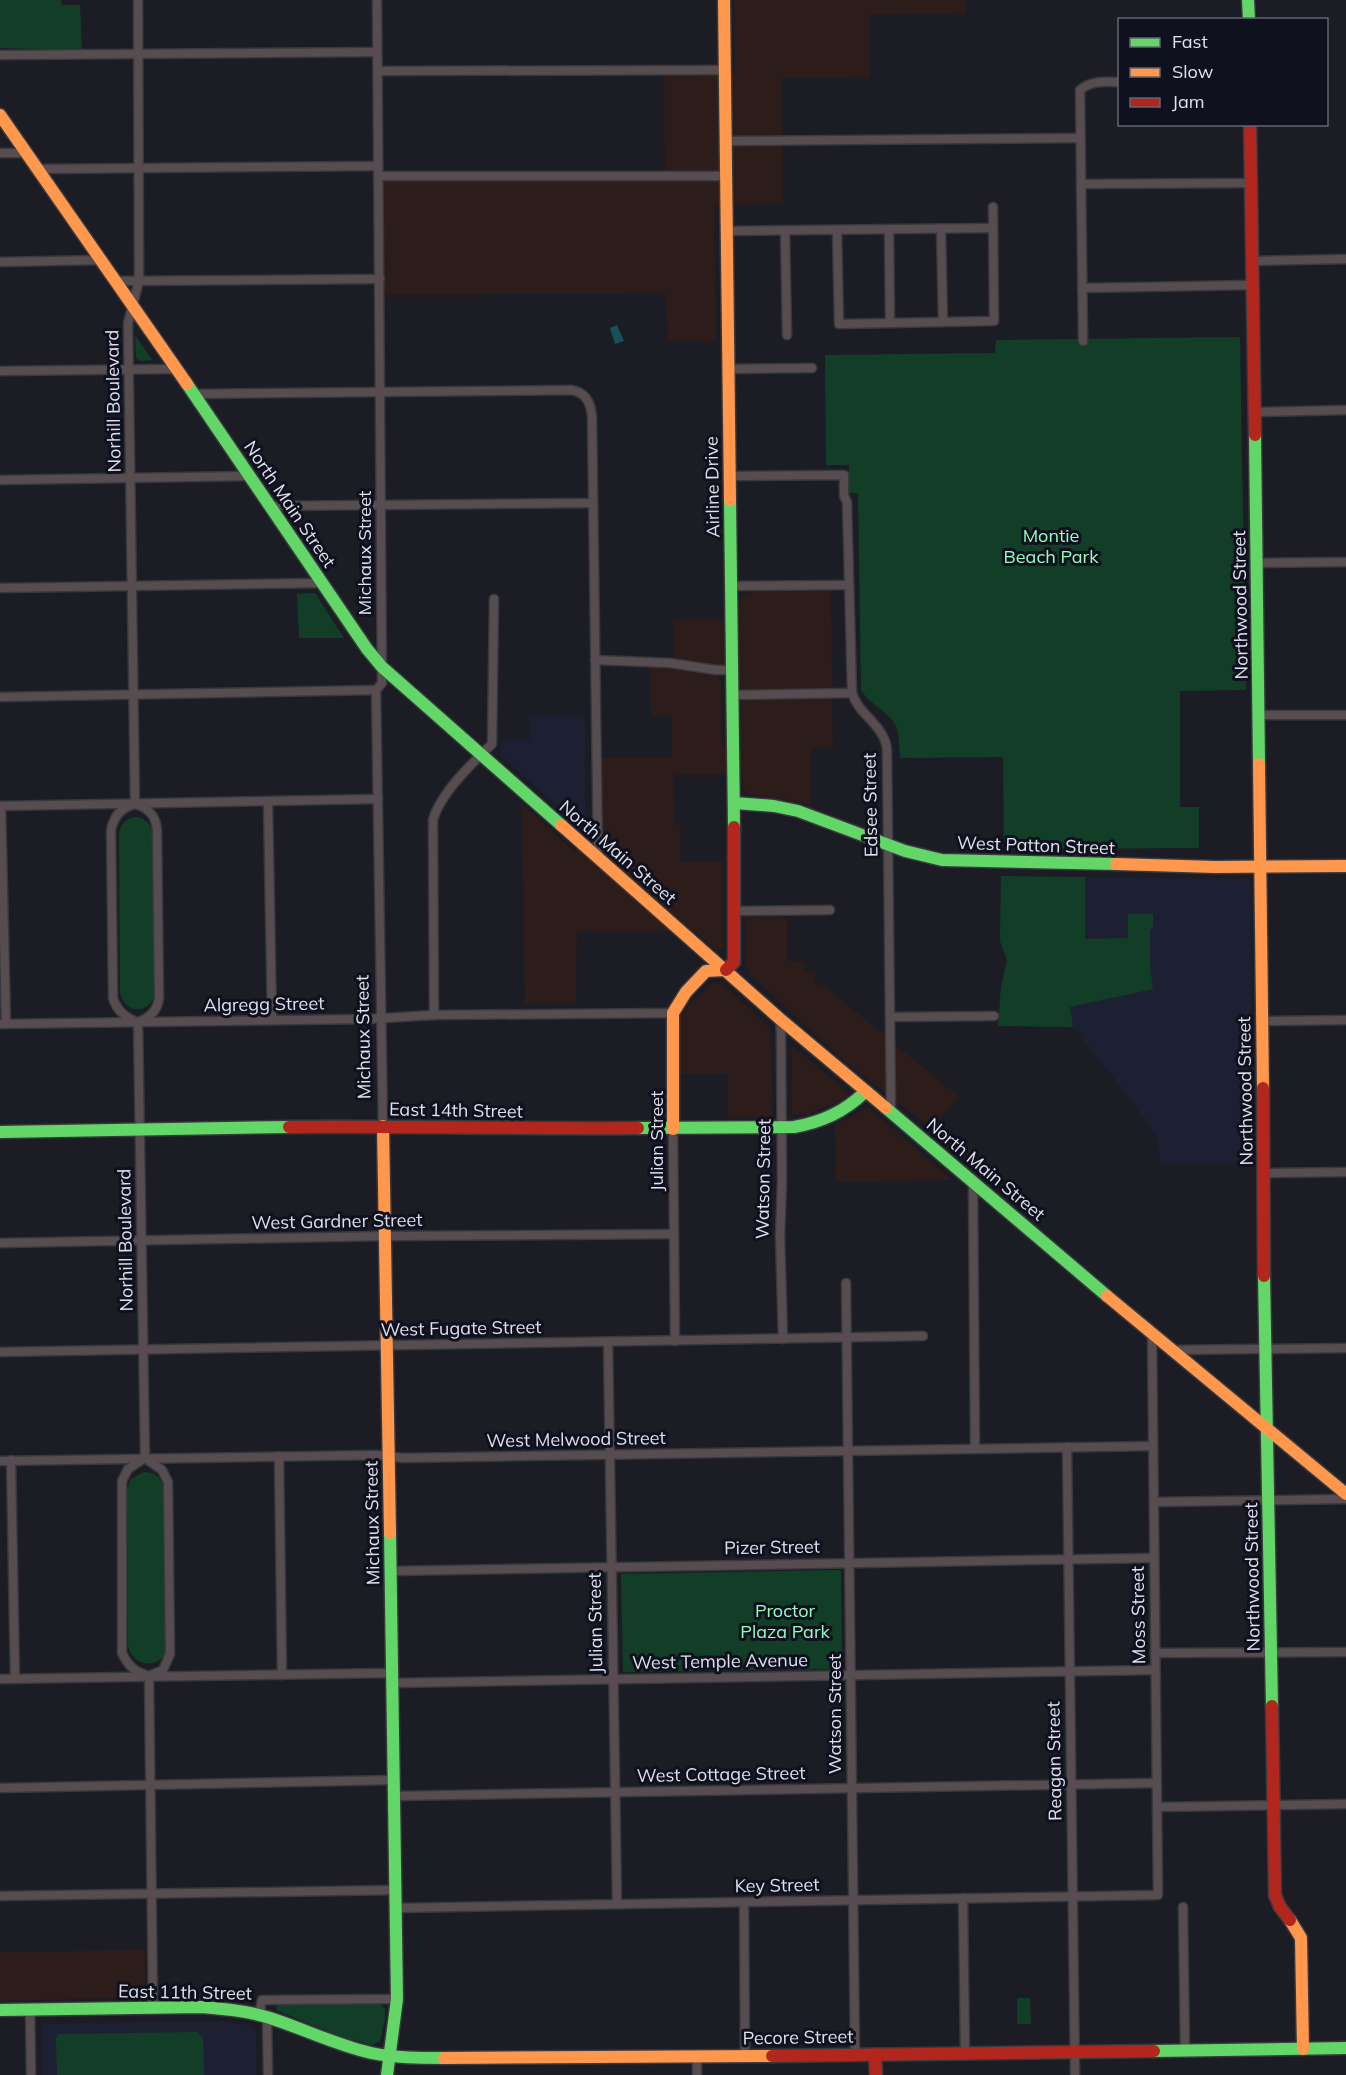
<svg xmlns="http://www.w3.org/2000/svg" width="1346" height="2075" viewBox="0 0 1346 2075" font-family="Mulish,sans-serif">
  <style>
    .commercial { fill: #2c1d1b }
    .built { fill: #1d2032 }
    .green { fill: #123e27 }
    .water { fill: #175157 }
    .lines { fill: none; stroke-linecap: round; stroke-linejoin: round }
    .street-casing { stroke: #38393f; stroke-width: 11 }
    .fast-casing { stroke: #38393f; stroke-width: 15 }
    .slow-casing { stroke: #38393f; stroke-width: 15 }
    .jam-casing { stroke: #38393f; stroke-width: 15 }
    .street { stroke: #574d50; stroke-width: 8 }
    .fast { stroke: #63d668; stroke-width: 12 }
    .slow { stroke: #ff974d; stroke-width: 12 }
    .jam { stroke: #b3261e; stroke-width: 12 }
    .labels { text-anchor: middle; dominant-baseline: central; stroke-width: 6; stroke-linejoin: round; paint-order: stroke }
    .street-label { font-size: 18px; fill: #dfe1ec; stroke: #0f111f }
    .park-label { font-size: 18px; fill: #97fdbb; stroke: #0f111f }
  </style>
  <rect width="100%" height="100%" fill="#1c1d24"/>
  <g class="commercial">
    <path d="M734,0H966V13L870,15V77L782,78L783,204L714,205L716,341H668L666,293L384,295V180L665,177L664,74H735Z"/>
    <path d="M831,591L833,747H811L810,805L783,799L748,794L744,790L742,774L673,775L674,825H681L680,862L723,861V948L716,950L695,931H577L576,1003L525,1004L522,804L574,851H602L600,758H672L671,715H651L650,666L713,674L717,677L721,681L722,746H741L740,666L708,665L674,661L673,619H739L740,599L742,596L750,592Z"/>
    <path d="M746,918L787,919V961L804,962V971L816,972L814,983L826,987L959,1097L931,1128L837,1055L750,974L746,962Z"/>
    <path d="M714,981L727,988L770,1028L773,1117L728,1118L727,1074H679V1014Z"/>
    <path d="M792,1046L849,1093L843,1100L808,1114L792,1115Z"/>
    <path d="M868,1108L871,1110L952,1180L836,1182L835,1124Z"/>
    <path d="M145,1950V1997L0,2001V1952Z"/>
  </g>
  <g class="built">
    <path d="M529,716L585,717V830L501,756V741L530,740Z"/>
    <path d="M1001,876L1250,879L1254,1163H1160L1158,1138L1132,1101L1073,1027L998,1026L1001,987L1007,960L1000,941Z"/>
    <path d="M221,2021L251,2026L256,2033V2075H42L41,2028L45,2024Z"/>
  </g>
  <g class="green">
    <path d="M0,0H61L62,5H80L82,50L0,48Z"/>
    <path d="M135,335L152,360L140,361L136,358Z"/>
    <path d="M1240,337L1246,690L1180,691V807H1199V848L1004,849L1003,757L900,758C899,748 900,733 895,724C888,711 871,706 861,690L858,493H849V465H826L825,355L995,353L996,340Z"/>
    <path d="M315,593L344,638H299L297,594Z"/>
    <path d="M136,817C146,819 151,824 153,834L155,992C151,1015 124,1015 120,992L119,834C120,824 126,818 136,817Z"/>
    <path d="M1001,876L1085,877V939L1128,938V914H1153V929H1150V967L1153,989L1070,1007L1073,1027L998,1026L1001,987L1007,960L1000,941Z"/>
    <path d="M144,1472C155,1472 160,1477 164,1487L167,1652C156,1670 133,1666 128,1646L127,1489L131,1479Z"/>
    <path d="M841,1570L842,1669L623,1672L621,1574Z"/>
    <path d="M1017,1998H1030L1031,2024H1017Z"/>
    <path d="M376,2003L385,2008V2019L380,2041L372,2045L339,2036L276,2010L277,2004Z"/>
    <path d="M198,2032L203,2039L204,2075H57L56,2038L59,2034Z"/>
  </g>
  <path class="water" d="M617,325L624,341L615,344L610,328Z"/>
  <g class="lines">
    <g class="street-casing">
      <g id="street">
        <path d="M377,0L382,683L376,690L383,1126"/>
        <path d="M0,55L377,52"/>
        <path d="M378,71L725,70"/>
        <path d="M726,141L1080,138"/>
        <path d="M0,153H26"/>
        <path d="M38,169L378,166"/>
        <path d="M378,176H726"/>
        <path d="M1081,184L1251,183"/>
        <path d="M941,228L943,322"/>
        <path d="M889,229L890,323"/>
        <path d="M785,230L787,335"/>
        <path d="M837,230L839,324L994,321L993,207"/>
        <path d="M727,231L993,228"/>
        <path d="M1252,261L1346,259"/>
        <path d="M0,262L101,260"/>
        <path d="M115,281L380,279"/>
        <path d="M1082,288L1252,285"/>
        <path d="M1083,341L1080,90C1092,80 1105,82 1120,82"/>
        <path d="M728,369L812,368"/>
        <path d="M0,371L176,369"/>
        <path d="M194,394L571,390C586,392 591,403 592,417L598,859"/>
        <path d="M1255,412L1346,410"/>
        <path d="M730,476L844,475V496L847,502L852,693C859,716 885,725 887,750L891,1112"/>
        <path d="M0,480L249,476"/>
        <path d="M270,506L593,503"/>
        <path d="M1257,563L1346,562"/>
        <path d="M731,586L849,585"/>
        <path d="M0,588L322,583"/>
        <path d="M595,660L670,663L716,670H732"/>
        <path d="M733,695L852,693"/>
        <path d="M0,697L376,690"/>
        <path d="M1259,715H1346"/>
        <path d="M268,802L272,1020"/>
        <path d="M135,804L128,323L139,281L138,0"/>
        <path d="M135,804C149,808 156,816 157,830L159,999C157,1011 150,1018 138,1022C125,1018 117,1011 113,998L111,830C114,816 121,807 135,804Z"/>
        <path d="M0,806L378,799"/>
        <path d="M1,806L6,1024"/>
        <path d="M734,911L830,910"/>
        <path d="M434,1015L433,820C440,794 472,763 492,744L494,599"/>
        <path d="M890,1017L994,1016"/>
        <path d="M780,1019L781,1035L782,1183L780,1236L783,1339"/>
        <path d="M1262,1021L1346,1020"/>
        <path d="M138,1022L145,1458"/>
        <path d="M0,1024L369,1019L434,1015L673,1013"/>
        <path d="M673,1129L675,1341"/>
        <path d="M1265,1173L1346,1172"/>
        <path d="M973,1181L975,1448"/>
        <path d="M0,1243L386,1236L674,1234"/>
        <path d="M846,1283L855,2054"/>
        <path d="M608,1342L617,1904"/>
        <path d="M1173,1350L1346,1348"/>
        <path d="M0,1352L923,1336"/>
        <path d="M1067,1447L1075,2075"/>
        <path d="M279,1456L282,1675"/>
        <path d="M145,1458L162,1470L168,1482L170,1654L163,1670L149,1676C135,1672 128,1666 122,1653V1481L128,1469Z"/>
        <path d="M11,1460L15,1679"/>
        <path d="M0,1461L377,1455L403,1458L1153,1446"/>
        <path d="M1154,1502L1346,1499"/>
        <path d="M391,1571L1154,1558"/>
        <path d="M1155,1653L1346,1652"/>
        <path d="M149,1676L153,2008"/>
        <path d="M0,1679L392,1673"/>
        <path d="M392,1683L1155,1670"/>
        <path d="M0,1788L394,1780"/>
        <path d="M395,1796L1156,1783"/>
        <path d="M1157,1807L1346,1804"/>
        <path d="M0,1896L396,1890"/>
        <path d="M963,1898L965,2053"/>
        <path d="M744,1902L745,2056"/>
        <path d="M1183,1907L1185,2050"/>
        <path d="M396,1908L1158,1895L1152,1335"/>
        <path d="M30,2009L31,2075"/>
        <path d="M259,2015L262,2000L397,1999"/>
        <path d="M267,2017L268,2075"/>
        <path d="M697,2057V2075"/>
      </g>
    </g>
    <g class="fast-casing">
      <g id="fast">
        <path d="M1248,0L1249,20"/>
        <path d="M187,384L367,649L382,667L561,825"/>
        <path d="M1255,435L1259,764"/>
        <path d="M730,500L734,827"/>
        <path d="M734,803L774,806L798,811L905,851L942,860L1116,864"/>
        <path d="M886,1108L1107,1296"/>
        <path d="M638,1128L794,1127C822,1122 844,1112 865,1092"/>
        <path d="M0,1132L289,1127"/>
        <path d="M1264,1276L1272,1706"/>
        <path d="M0,2010L202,2007C225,2009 248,2011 270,2018C304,2029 336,2045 371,2053C395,2058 420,2058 444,2058"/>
        <path d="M1154,2051L1346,2048"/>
        <path d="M387,2075L397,1999L390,1533"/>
      </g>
    </g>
    <g class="slow-casing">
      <g id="slow">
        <path d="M724,0L730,500"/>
        <path d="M0,115L187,384"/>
        <path d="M1259,764L1263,1088"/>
        <path d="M561,825L780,1019L886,1108"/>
        <path d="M1116,864L1215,867L1346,866"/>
        <path d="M383,1126L390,1533"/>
        <path d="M673,1129V1013L686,992L706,971L726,970"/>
        <path d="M1107,1296L1346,1494"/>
        <path d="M1290,1920L1301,1938L1303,2049"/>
        <path d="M444,2058L772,2056"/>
      </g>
    </g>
    <g class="jam-casing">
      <g id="jam">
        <path d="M1250,124L1255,435"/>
        <path d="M726,970L734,962V827"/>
        <path d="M1263,1088L1264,1276"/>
        <path d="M289,1127C405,1126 521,1129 638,1128"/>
        <path d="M1272,1706L1275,1895L1280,1907L1290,1920"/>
        <path d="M875,2054L876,2075"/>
        <path d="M772,2056L1154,2051"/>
      </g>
    </g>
    <use href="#street" class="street"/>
    <use href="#fast" class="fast"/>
    <use href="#slow" class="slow"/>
    <use href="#jam" class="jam"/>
  </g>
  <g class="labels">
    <g class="street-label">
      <text transform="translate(113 401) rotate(-91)">Norhill Boulevard</text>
      <text transform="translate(712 487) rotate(-91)">Airline Drive</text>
      <text transform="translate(290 504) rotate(56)">North Main Street</text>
      <text transform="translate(364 553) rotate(-90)">Michaux Street</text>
      <text transform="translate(1240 605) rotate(-91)">Northwood Street</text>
      <text transform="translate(870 805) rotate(-91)">Edsee Street</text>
      <text transform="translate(1036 845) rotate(2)">West Patton Street</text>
      <text transform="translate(618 852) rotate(41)">North Main Street</text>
      <text transform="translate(264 1004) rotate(-1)">Algregg Street</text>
      <text transform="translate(363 1037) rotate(-91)">Michaux Street</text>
      <text transform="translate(1245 1091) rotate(-91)">Northwood Street</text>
      <text transform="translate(456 1110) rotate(1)">East 14th Street</text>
      <text transform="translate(656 1141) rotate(-90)">Julian Street</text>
      <text transform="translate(986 1169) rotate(40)">North Main Street</text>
      <text transform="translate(763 1179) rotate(-89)">Watson Street</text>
      <text transform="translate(337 1221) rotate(-1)">West Gardner Street</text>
      <text transform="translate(125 1240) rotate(-91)">Norhill Boulevard</text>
      <text transform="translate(461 1328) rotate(-1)">West Fugate Street</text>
      <text transform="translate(576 1439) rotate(-1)">West Melwood Street</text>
      <text transform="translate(372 1523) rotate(-91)">Michaux Street</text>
      <text transform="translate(772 1547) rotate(-1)">Pizer Street</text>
      <text transform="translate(1252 1577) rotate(-91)">Northwood Street</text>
      <text transform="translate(1138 1615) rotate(-91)">Moss Street</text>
      <text transform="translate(595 1623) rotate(-91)">Julian Street</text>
      <text transform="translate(720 1661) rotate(-1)">West Temple Avenue</text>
      <text transform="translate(834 1714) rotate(-90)">Watson Street</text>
      <text transform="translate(1054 1761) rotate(-91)">Reagan Street</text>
      <text transform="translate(721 1774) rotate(-1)">West Cottage Street</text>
      <text transform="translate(777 1885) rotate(-1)">Key Street</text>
      <text transform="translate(185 1992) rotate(1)">East 11th Street</text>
      <text transform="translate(798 2037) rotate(-1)">Pecore Street</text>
    </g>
    <g class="park-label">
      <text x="1051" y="535">Montie<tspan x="1051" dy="21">Beach Park</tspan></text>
      <text x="785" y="1610">Proctor<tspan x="785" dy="21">Plaza Park</tspan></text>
    </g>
  </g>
  <rect x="1118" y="18" width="210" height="108" fill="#0f111f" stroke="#626471" stroke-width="1.5"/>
  <rect x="1130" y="38" width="30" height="9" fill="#63d668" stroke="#626471" stroke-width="1.5"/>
  <text x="1172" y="48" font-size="18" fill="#dfe1ec">Fast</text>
  <rect x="1130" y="68" width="30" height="9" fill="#ff974d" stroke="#626471" stroke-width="1.5"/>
  <text x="1172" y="78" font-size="18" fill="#dfe1ec">Slow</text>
  <rect x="1130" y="98" width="30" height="9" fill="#b3261e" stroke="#626471" stroke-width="1.5"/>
  <text x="1172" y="108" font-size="18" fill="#dfe1ec">Jam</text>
</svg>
